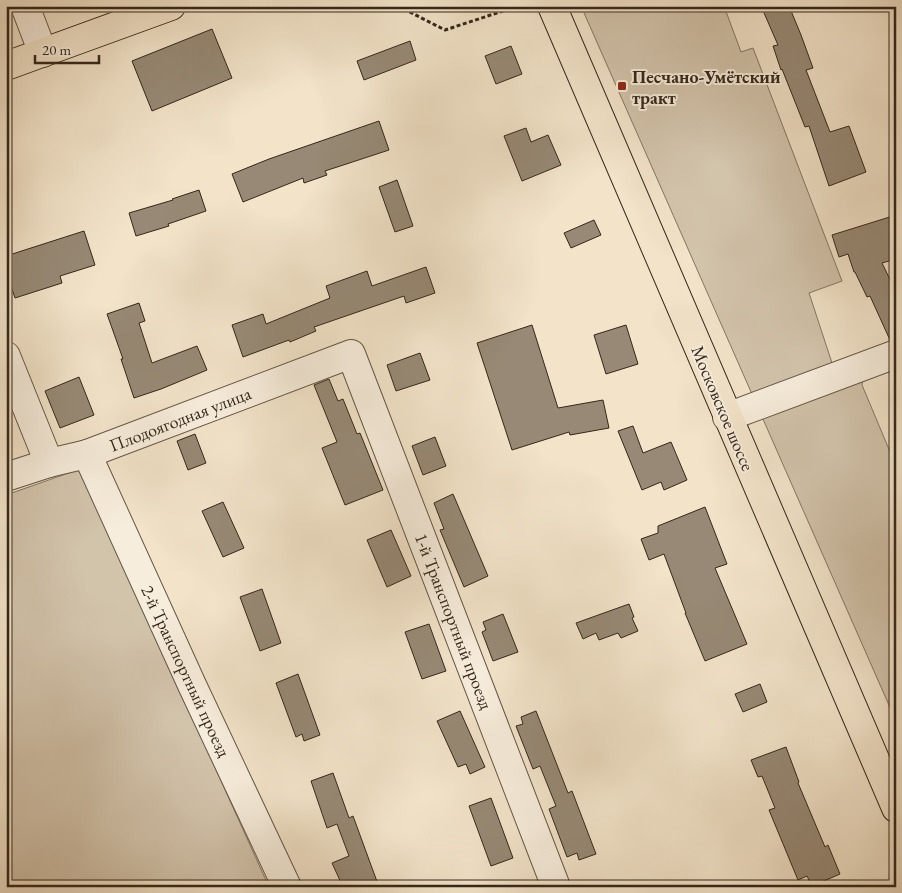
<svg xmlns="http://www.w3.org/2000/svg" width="902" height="893" viewBox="0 0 902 893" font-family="'EB Garamond',serif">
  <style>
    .green { fill: #d2c3ab; stroke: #837563 }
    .building { fill: #978975; stroke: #34271b }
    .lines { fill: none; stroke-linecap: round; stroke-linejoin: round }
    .minor-casing { stroke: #645646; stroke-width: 30 }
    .major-casing { stroke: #34271b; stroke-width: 30 }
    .path { stroke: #34271b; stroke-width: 3; stroke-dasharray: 4 2.5; stroke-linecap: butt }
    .minor { stroke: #f7eddc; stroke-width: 28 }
    .major { stroke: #f2e3c9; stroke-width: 28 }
    .poi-dot { fill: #8f2418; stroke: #f7eddc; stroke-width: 2 }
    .labels { text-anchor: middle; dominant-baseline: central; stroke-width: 4; stroke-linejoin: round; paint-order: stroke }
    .poi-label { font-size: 18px; font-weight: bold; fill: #34271b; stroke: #f7eddc; text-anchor: start }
    .street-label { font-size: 18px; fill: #34271b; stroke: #f7eddc }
  </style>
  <rect width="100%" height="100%" fill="#f2e3c9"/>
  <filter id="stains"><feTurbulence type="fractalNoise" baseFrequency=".004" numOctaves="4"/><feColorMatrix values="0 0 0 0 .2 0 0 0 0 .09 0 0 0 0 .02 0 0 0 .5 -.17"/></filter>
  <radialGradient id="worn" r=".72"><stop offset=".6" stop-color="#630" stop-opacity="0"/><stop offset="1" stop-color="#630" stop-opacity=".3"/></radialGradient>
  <g class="green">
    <path d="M581,6H724L741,52L753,48L842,281L809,293L835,372L866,361L862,385L896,466V721Z"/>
    <path d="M80,469L269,887H6V495Z"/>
  </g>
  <g class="building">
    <path d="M761,6H789L801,35L813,68L806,70L830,132L849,126L866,172L829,186L809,126L805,127L782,69L781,70L773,46L778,45Z"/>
    <path d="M212,29L232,78L152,111L132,61Z"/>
    <path d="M410,41L416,60L364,80L357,61Z"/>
    <path d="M511,46L522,74L496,84L485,56Z"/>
    <path d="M379,121L389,150L325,171L327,175L304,183L303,178L243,202L232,174L269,159Z"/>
    <path d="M526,128L531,142L548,135L561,165L522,181L504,136Z"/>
    <path d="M397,180L413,226L395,232L379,187Z"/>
    <path d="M199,190L206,211L168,224L169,226L136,236L129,213L173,200L172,199Z"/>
    <path d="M896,215V259L882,263L896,292V339L890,340L870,296L867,297L855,272H854L848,254L839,257L832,235Z"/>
    <path d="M594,220L601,235L571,248L564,233Z"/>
    <path d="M84,231L95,265L60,276L62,283L15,298L6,271V256Z"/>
    <path d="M426,267L435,293L406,303L404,296L314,327L316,331L290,342L289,340L243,357L232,325L263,314L266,324L330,298L326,286L367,271L372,286Z"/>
    <path d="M139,303L145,321L139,323L152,363L197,346L207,370L161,389L134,398L121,359H123L107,314Z"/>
    <path d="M532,325L558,408L603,400L609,428L570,435L569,432L512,450L477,343Z"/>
    <path d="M626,325L638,364L606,374L594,335Z"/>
    <path d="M420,353L430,380L396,391L387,365Z"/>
    <path d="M79,377L94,415L60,428L45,391Z"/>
    <path d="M329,379L338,401L343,399L357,434L360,433L383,490L345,505L322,448L337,442L314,385Z"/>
    <path d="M633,426L643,453L671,442L687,480L664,490L661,482L642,490L618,431Z"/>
    <path d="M195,434L206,463L188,470L177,441Z"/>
    <path d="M435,437L446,466L423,475L412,446Z"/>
    <path d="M453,494L488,576L464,587L440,530L444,529L434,503Z"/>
    <path d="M223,502L244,548L223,557L202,511Z"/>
    <path d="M705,507L727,564L715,568L747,644L705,661L685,613H686L664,554L649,560L641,539L658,533V526Z"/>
    <path d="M391,530L411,576L387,587L367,540Z"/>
    <path d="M262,589L281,643L260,651L240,597Z"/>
    <path d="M629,604L634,617L632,618L638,631L621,638L618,633L599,640L596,633L583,639L576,623Z"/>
    <path d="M503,614L518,652L493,661L482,632L486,630L483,622Z"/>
    <path d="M429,624L446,671L422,679L405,632Z"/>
    <path d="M298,674L320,735L304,741L302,734L296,737L276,683Z"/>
    <path d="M760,684L767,702L743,712L735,694Z"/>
    <path d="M460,711L485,767L470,774L466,764L458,767L437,721Z"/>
    <path d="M536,711L568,793L572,791L596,854L579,860L577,853L567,857L549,809L556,806L540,766L533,769L516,726L523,724L521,717Z"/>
    <path d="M786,747L799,782L798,783L825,847L828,845L840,874L812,886L807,876L798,880L769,810L775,808L762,776L758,777L751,760Z"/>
    <path d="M333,773L349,818L353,816L379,887H343L332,863L349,856L337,824L327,828L311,781Z"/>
    <path d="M491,798L513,858L491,866L469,806Z"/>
  </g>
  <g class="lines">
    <g class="minor-casing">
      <g id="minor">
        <path d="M25,6L43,53"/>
        <path d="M6,356L49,463"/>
        <path d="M727,417L896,354"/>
        <path d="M87,454L192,685L287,887"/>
        <path d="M6,477L49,463L87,454L351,354L556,887"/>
      </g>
    </g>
    <g class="major-casing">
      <g id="major">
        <path d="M552,6L896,808"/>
        <path d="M6,66L171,6"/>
      </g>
    </g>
    <path class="path" d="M398,6L445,30L518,6"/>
    <use href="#minor" class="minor"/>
    <use href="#major" class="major"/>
  </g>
  <rect class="poi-dot" x="617" y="81" width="10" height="10" rx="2.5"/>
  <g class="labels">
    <g class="poi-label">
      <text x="632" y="76">Песчано-Умётский<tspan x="632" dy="21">тракт</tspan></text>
    </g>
    <g class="street-label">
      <text transform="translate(723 408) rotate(67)">Московское шоссе</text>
      <text transform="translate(180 419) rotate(-21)">Плодоягодная улица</text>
      <text transform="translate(454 621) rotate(69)">1-й Транспортный проезд</text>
      <text transform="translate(186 671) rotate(65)">2-й Транспортный проезд</text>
    </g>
  </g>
  <rect width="902" height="893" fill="none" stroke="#f2e3c9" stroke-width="25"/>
  <rect x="8" y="8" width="887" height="878" fill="none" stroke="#34271b" stroke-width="2.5"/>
  <rect x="12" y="12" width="877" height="868" fill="none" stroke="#34271b"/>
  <path d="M35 55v8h64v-8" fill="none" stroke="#34271b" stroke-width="2.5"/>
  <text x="42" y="55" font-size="15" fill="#34271b" stroke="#f7eddc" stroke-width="4" paint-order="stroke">20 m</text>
  <rect width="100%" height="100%" filter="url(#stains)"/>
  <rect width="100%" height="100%" fill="url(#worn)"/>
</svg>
